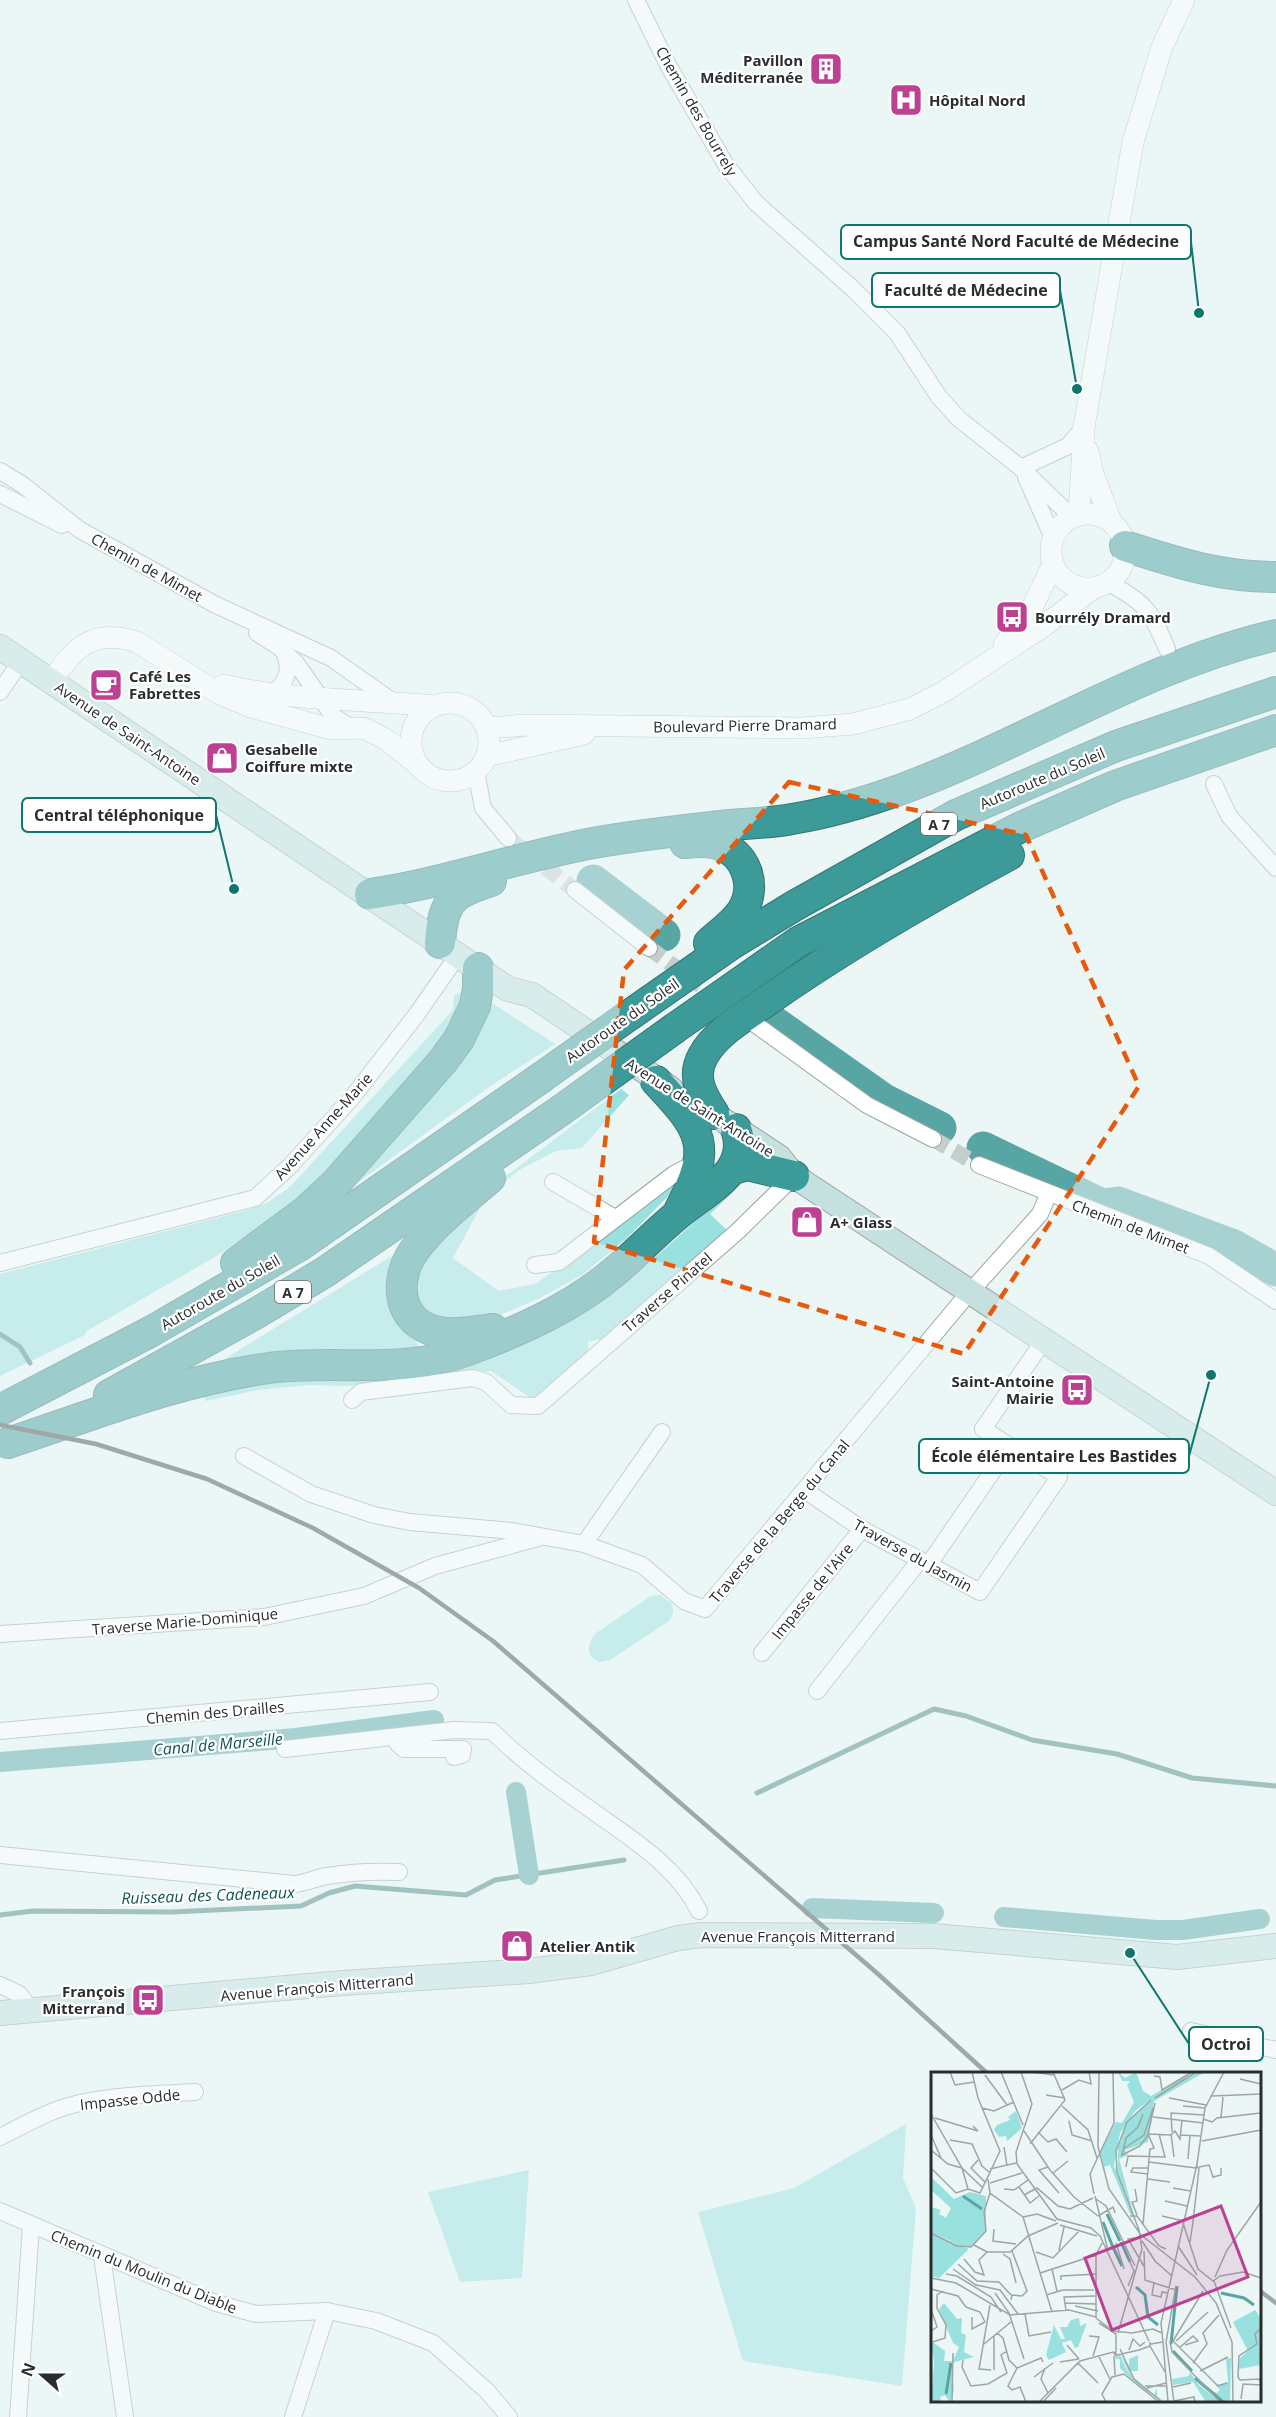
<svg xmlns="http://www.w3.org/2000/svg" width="1276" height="2417" viewBox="0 0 1276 2417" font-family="'Open Sans',sans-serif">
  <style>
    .green { fill: #99e1df }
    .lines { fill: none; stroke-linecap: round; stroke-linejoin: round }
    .stream { stroke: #4a8280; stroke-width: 5 }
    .canal { stroke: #58a6a4; stroke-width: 20 }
    .river { stroke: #58a6a4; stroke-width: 33 }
    .minor-tunnel { stroke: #c4cecd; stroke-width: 16; stroke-dasharray: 16 8; stroke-linecap: butt }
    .minor-casing { stroke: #9ba5a4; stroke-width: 18 }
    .tertiary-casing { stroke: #9ba5a4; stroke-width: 22 }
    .secondary-casing { stroke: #9ba5a4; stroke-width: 26 }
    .motorway-casing { stroke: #357473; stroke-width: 32 }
    .minor { stroke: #fff; stroke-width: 16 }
    .tertiary { stroke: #fff; stroke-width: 21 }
    .secondary { stroke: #c4e1e0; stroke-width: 24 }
    .motorway { stroke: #3c9b99; stroke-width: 30 }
    .rail { stroke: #444949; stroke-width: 4.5 }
    .motorway-bridge-casing { stroke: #357473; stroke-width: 32; stroke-linecap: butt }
    .motorway-bridge { stroke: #3c9b99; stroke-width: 30 }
    .marked { fill: none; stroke: #e8590c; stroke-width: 4.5; stroke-dasharray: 12 8; stroke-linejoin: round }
    .labels { text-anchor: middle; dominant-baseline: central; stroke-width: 4.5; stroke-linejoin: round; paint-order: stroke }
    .shield { fill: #fff; stroke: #696c6c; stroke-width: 1.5 }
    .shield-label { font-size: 14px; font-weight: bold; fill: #292d2d }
    .poi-label { font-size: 15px; font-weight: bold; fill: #292d2d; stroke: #fff; text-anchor: start }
    .street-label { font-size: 15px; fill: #292d2d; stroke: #fff }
    .water-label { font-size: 16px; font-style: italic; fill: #0f5553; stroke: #fff }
    .inset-river { fill: none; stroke: #58a6a4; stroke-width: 3 }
    .inset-road { fill: none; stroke: #9da6a5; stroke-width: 1.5 }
    .view { fill: #bc4193; fill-opacity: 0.15; stroke: #bc4193; stroke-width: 3 }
    .inset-edge { fill: none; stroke: #292d2d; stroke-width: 3 }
    .leader { fill: none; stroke: #0f766e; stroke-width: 2 }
    .callout-dot { fill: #0f766e; stroke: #fff; stroke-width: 2 }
    .callout { fill: #fff; stroke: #0f766e; stroke-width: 2 }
    .callout-label { font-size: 16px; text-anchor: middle; font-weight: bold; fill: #292d2d }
  </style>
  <rect width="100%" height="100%" fill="#ebf6f5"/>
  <g class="green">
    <path d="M463,992L464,1001L451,1032L308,1196L213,1258L87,1331L85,1335L0,1376V1274L240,1212L267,1203L290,1187L453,1010L454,995Z"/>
    <path d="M492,1003L555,1044L489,1087L334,1200L486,1004Z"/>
    <path d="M621,1089L629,1095L582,1148L556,1151L521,1169L487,1195L453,1258L499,1291L535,1284L641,1211L679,1179L681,1183L627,1238L582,1275L540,1298L491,1319L454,1326L420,1311L411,1274L485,1192Z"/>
    <path d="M739,1181L741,1184L710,1214L729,1232L666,1282L667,1286L608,1339L588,1341L589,1357L534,1400L491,1371L386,1387L309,1385L258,1390L206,1401L202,1393L118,1420L200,1389L514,1347C607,1310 666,1247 739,1181Z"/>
    <path d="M400,1251L403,1329L417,1343L422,1352L225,1361L226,1358Z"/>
    <path d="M660,1595L672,1604L673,1613L669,1621L610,1660L599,1662C585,1655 587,1644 596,1633L651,1596Z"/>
    <path d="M906,2124L903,2178L916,2209L902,2386L743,2361L698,2212L794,2188Z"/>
    <path d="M529,2170L522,2278L460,2282L428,2192Z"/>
  </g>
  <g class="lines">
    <g class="stream">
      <path d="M0,1334L20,1347L30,1363"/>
      <path d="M757,1793L934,1709L966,1716L1032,1740L1117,1754L1192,1778L1276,1786"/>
      <path d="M0,1915L33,1911L172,1912L301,1906L329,1893L355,1886L466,1895L495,1880L624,1860"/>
    </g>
    <g class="canal">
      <path d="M0,1762L296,1738L434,1720"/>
      <path d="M516,1792L529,1875"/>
      <path d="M812,1908L934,1913"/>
      <path d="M1004,1917L1156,1930H1183L1260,1919"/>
    </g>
    <g class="river">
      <path d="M593,881L664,935"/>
      <path d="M762,1014L884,1100L940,1128"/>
      <path d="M983,1148L1102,1205L1118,1203L1234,1246L1276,1270"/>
    </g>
    <g class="minor-tunnel">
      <path d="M508,838L575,890"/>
      <path d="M649,948L722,1001"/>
      <path d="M933,1139L979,1165"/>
    </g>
    <g class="minor-casing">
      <g id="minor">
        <path d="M636,0L668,65L726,165L756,203L853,289L897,333L939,397L959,419L1021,468L1072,517"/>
        <path d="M1021,468L1068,446L1084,427"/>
        <path d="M0,471L23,485L80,530L214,604L331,658L392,701"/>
        <path d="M1026,477L1053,538"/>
        <path d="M0,494L62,525"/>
        <path d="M1109,583C1146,603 1151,611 1167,649"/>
        <path d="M257,633L279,647L296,663L333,716L350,727"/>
        <path d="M0,692L21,661"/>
        <path d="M270,695C287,683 292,671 284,652"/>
        <path d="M476,772L483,808L508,838"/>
        <path d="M1214,784L1229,816L1276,868"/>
        <path d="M575,890L649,948"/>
        <path d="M752,1022L867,1105L933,1139"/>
        <path d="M979,1165L1209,1256L1276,1301"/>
        <path d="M553,1182L615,1218"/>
        <path d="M0,1263L255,1198L289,1167L350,1100L417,1014L458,955"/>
        <path d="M535,1265L559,1262L674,1174L692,1165H703"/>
        <path d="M352,1400L361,1392L473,1378L486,1382L511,1405L538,1406L738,1231L794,1176"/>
        <path d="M244,1456L311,1494L374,1515L410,1522L512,1531L584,1544L642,1565L684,1601L705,1609L962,1301L1040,1214L1049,1193"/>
        <path d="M806,1491L862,1529L980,1592L1059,1477L983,1429L1044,1340"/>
        <path d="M584,1544L662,1432"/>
        <path d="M929,1564L1010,1446"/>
        <path d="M0,1634L264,1617L364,1596L435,1566L538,1538"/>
        <path d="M762,1653L862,1529"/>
        <path d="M817,1691L920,1560"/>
        <path d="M0,1731L430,1692"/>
        <path d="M401,1736L398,1744L404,1749H463L462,1755L454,1757"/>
        <path d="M285,1749L454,1730L492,1731C525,1764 563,1790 601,1817C638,1843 678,1869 699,1911"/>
        <path d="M0,1855L294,1884C306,1883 315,1878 327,1876C351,1872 375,1871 399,1872"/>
        <path d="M0,1985L19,1994L31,2009"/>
        <path d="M1191,2031L1276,2050"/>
        <path d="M0,2137C24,2125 50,2110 76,2104C115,2095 156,2094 195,2092"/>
        <path d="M0,2211L216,2303L256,2314L327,2311L376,2321L433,2343L487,2391L509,2417"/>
        <path d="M102,2256L125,2417"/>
        <path d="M18,2417L31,2226"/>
        <path d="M293,2417L327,2311"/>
      </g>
    </g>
    <g class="tertiary-casing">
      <g id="tertiary">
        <path d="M1088,451L1093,474L1111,521"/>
        <circle cx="1088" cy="551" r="37"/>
        <path d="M1079,515L1084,427L1133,142L1162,47L1184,0"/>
        <path d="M1004,645L1031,610L1053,564"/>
        <path d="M51,682C75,647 92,628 137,642L218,693L251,707L331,729L364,728L387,740L417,764"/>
        <path d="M223,685C292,701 364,699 434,706"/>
        <circle cx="450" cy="742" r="39"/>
        <path d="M488,728L525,725L801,728L853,724L910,709L945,691L1044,626L1092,589"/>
        <path d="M487,756L584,734"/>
      </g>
    </g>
    <g class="secondary-casing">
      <g id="secondary">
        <path d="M0,647L508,989L532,995L671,1089"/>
        <path d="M726,1122L779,1157L794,1176L1276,1493"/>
        <path d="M0,2013L343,1983L529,1971L591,1963L678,1938L702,1935L933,1936L1177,1957L1276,1946"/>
      </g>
    </g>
    <g class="motorway-casing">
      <g id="motorway">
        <path d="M1125,546C1178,563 1220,577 1276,577"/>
        <path d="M685,843C695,842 707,841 717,844C746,852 758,886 742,911C734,923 720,933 709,943"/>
        <path d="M370,894C445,883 518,857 593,843C638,835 684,830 730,825C751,823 772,823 792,819C829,813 866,802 902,789C1029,742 1143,666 1276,635"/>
        <path d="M440,943C443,901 452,893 491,881"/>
        <path d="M631,1014L730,945L794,906L956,815L1116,746L1276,692"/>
        <path d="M675,1028L798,942L1019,828L1115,786L1276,730"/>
        <path d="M656,1081C703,1131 713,1146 680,1209"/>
        <path d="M714,1114C702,1096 691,1077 703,1056C716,1032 743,1018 764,1003C842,948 925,900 1009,855"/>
        <path d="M733,1169L747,1165L794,1176"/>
        <path d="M490,1178C465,1200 436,1221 416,1248C393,1278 396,1323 438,1332C456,1336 476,1331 493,1329"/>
        <path d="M236,1263L306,1211L335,1184L443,1061L459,1039L475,1006L478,988V968"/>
        <path d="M109,1395L255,1314L325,1272L560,1111"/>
        <path d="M0,1410L150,1332L299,1246L542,1077"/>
        <path d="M8,1443C93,1415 180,1380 269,1368C338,1359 403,1376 471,1349C521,1330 573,1307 614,1272C637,1253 658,1230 682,1211C709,1189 751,1170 736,1129"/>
      </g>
    </g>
    <use href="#minor" class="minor"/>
    <use href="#tertiary" class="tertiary"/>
    <use href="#secondary" class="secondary"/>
    <use href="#motorway" class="motorway"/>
    <g class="rail">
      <path d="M0,1425L96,1444L207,1479L313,1528L419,1588L493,1641L878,1974L988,2074"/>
      <path d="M1260,2291L1276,2303"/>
    </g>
    <g class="motorway-bridge-casing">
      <g id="motorway-bridge">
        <path d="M542,1077L631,1014"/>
        <path d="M560,1111L675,1028"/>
      </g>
    </g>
    <use href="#motorway-bridge" class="motorway-bridge"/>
  </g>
  <path d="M0 0H1276V2417H0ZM789,782L1026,835L1139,1086L964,1354L594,1242L624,970Z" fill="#ebf6f5" fill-opacity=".55" fill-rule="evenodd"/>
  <path class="marked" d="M789,782L1026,835L1139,1086L964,1354L594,1242L624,970Z"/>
  <defs>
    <g id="building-square" transform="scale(1.725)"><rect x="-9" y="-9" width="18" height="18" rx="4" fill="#bc4193" stroke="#fff"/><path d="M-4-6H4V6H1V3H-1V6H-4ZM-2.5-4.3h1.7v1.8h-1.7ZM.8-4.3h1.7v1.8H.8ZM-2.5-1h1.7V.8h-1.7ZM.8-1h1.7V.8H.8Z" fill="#fff"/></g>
    <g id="hospital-square" transform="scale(1.725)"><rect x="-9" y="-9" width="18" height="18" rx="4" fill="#bc4193" stroke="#fff"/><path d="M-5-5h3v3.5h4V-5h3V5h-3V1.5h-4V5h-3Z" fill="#fff"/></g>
    <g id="bus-square" transform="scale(1.725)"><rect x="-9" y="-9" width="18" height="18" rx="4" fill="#bc4193" stroke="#fff"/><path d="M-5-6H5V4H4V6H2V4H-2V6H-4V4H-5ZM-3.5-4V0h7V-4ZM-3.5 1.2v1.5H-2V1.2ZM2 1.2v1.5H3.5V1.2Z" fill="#fff"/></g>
    <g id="cafe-square" transform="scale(1.725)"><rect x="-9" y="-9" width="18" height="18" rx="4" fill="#bc4193" stroke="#fff"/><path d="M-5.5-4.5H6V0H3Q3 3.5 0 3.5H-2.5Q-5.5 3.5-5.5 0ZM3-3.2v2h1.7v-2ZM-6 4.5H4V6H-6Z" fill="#fff"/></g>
    <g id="shop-square" transform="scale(1.725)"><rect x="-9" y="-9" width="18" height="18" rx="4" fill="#bc4193" stroke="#fff"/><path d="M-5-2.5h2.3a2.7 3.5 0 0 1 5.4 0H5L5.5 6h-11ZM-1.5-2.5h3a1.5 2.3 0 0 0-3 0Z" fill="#fff"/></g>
  </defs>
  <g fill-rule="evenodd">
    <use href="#building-square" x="826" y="69"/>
    <use href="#hospital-square" x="906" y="100"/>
    <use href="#bus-square" x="1012" y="617"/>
    <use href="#cafe-square" x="106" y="685"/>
    <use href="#shop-square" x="222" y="758"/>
    <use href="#shop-square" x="807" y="1222"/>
    <use href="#bus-square" x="1077" y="1390"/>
    <use href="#shop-square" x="517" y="1946"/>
    <use href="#bus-square" x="148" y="2000"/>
  </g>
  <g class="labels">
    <g class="shield">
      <rect x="921" y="813" width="36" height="22" rx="4.5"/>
      <rect x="275" y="1281" width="36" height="22" rx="4.5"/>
    </g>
    <g class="shield-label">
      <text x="939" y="824">A 7</text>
      <text x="293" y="1292">A 7</text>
    </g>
    <g class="poi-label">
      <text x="803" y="60" text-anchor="end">Pavillon<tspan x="803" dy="17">Méditerranée</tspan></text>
      <text x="929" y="100">Hôpital Nord</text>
      <text x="1035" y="617">Bourrély Dramard</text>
      <text x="129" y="676">Café Les<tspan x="129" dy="17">Fabrettes</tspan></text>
      <text x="245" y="749">Gesabelle<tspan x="245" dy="17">Coiffure mixte</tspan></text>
      <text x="830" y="1222">A+ Glass</text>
      <text x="1054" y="1381" text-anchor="end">Saint-Antoine<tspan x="1054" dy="17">Mairie</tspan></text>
      <text x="540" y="1946">Atelier Antik</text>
      <text x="125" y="1991" text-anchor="end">François<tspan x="125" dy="17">Mitterrand</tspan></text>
    </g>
    <g class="street-label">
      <text transform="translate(697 111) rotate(60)">Chemin des Bourrely</text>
      <text transform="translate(147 567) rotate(29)">Chemin de Mimet</text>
      <text transform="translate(745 725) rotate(-1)">Boulevard Pierre Dramard</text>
      <text transform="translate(128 733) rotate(34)">Avenue de Saint-Antoine</text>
      <text transform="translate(1042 778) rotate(-23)">Autoroute du Soleil</text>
      <text transform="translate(622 1020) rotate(-35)">Autoroute du Soleil</text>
      <text transform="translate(700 1107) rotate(32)">Avenue de Saint-Antoine</text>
      <text transform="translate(323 1126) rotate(-48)">Avenue Anne-Marie</text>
      <text transform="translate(1131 1226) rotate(21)">Chemin de Mimet</text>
      <text transform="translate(220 1292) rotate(-30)">Autoroute du Soleil</text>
      <text transform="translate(667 1292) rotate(-41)">Traverse Pinatel</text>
      <text transform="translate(779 1521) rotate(-50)">Traverse de la Berge du Canal</text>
      <text transform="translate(913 1555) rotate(29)">Traverse du Jasmin</text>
      <text transform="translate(812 1591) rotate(-51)">Impasse de l'Aire</text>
      <text transform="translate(185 1621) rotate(-5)">Traverse Marie-Dominique</text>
      <text transform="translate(215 1712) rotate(-5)">Chemin des Drailles</text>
      <text x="798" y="1936">Avenue François Mitterrand</text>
      <text transform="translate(317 1987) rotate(-5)">Avenue François Mitterrand</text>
      <text transform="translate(130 2099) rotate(-6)">Impasse Odde</text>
      <text transform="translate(144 2271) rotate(22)">Chemin du Moulin du Diable</text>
    </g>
    <g class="water-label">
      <text transform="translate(218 1744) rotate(-5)">Canal de Marseille</text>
      <text transform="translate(208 1895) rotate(-2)">Ruisseau des Cadeneaux</text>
    </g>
  </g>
  <g transform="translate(931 2072)">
    <rect width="330" height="330" fill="#ebf6f5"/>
    <path d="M187,0L194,6L205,0L212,19L220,24L261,0L252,8L266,0H274L223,29L217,70L194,78L197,83L188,87L203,143L187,100V75L196,50L219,28L204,39L189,61L183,93L202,143L200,144L179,93L173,95L169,81L185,50L191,51L203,30L196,13L199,9H191ZM85,39L91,56L76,69L75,64L68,65L63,58L66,53L79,48L77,45ZM0,105L23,127L39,120L55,124V158L40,175L30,174L0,160V135L10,138L8,142L15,146L20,136L0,118ZM0,162L38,177L8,206L0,204ZM13,231L26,247L31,246L30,261L35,263L33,280L43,285L20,291L23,318L19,330L14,323L9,325L10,330H0L3,290L0,269L14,279L13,289H22L28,275L22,271L8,237ZM324,238L330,246V293L308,297L309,286L317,279L302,250ZM148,246L149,254L156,251L147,275L144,276L140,268L131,271L135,280L118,288L115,283L123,253L130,267H134L129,255H136L140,248ZM189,282L195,297L206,310L196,297L190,282L198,295V287L207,283V299H200L202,305L223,323L226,316V324L234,330L209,316L189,296V287H184ZM300,286L299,330H292L279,318L286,321L289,318L284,312L283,307L280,306L283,307L285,313L297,310L295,287ZM259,300L267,312L289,330H275L262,310L242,313L241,307L258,304Z" fill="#99e1df"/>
    <path class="inset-river" d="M32,124L51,137M176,142L189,169M172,150L181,173M190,170L199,190M181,173L191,194M205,215L214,223L217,245L227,253M290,221L313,226L323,233M240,272L246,214M242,279L261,299M264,306L292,330M15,322L20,291"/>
    <path class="inset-road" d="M19,0L24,13L43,10M70,0L92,53M90,0L101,32L85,80L86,92L126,147L160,156L169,164L218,269M101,0L123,3M168,0L167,75L178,117L210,163L264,205L285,231L301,270L302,330M54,3L76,33M223,4L229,5L231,18L261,0M309,7L330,12M131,18L148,8L160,12L158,0M115,23L134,26M281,24L330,22M224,26L265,0M238,26L275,33M131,34L157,58L166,86M252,34L274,36M51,36L63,39L83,30M0,42L31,96L52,116M212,42L207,55L195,66L191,83L209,74L217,63M222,45L272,51M4,46L47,59L42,54M290,46L292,25M272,47L281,50L286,46L330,41M138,49L141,63L161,69M93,59L119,98L143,125L167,144M107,60L117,70L125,67L136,80M241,60L240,41L273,43M217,62L240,63L244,59L249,67L251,48M240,62L243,85M0,63L10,86M250,63L270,64M19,68L41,72L51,94L58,100M271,69L330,58M99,72L134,28L122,0M73,75L76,94M192,77L213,63L222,36M0,78L17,92L31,96M257,87L259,63M47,88L40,96L54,110M218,90L265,96M117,95L108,98L128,121M195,95L197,84L234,85L228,62M268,95L278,93L282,105L290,103V96M0,96L25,121L37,117M31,96L37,117L49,121L69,79L47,26L41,0M59,97L85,91M122,101L137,89M217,102L200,100L202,96H218M57,107L59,121L92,145M217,107L239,110M59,111L91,101M88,115L99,131L108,124M242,116L260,119M73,117L83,118L97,108M204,117L206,129L201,130L206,143M163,122L159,102L183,51L182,0M93,123L106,116L127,134L139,137L162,126M164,124L177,179M165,127L175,134L204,194M234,129L256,134M167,144L182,135L184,141M199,144H206L228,174L235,177M231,144L253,149M92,145L121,240M92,145L106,142L125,149M262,150L268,97L266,94M252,151L267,197L282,209L289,204M212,152L219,77L223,76L217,62L224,31M129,153L166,164M63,157L62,169L85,172M0,161L26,174L40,175L55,159L53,140L59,121M204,166L197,167L214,196M211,169L224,189L241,204M259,170L262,150M185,171L193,197M43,173L56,180H79L97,164L127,151M247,174L266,203M128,178L133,155M213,179L214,208L245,218M105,180L122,186L149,158M72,182L79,187L85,211M33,187L44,200L53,203L48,188L56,180M27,192L46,209L68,210L80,223M22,197L45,213L69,218L87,242M121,197L126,219M109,201L165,183M15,202L26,204L60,225L70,240M289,204L312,200L330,206M284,205L296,178L330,130M0,206L25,211L79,243L138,238L165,245V183L171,171M130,208V204L166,202M283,209L300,256M223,211L221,223L230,225L231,220L236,221M197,214L203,199L198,188M0,217L27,224L35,235L49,240L54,250M64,221L78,241L93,287M115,223L132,218H163M80,228L81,223L91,224L96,219L81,179M134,231L165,232M59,233L48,297L60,298M144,234L167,239M0,237L6,255L0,259M135,238L133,225L164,224M94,242L98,264L120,260M41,245V257L54,250M165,246L182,259L201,261L222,257L231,261M168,251L185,262V280M330,256L324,262L326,272L308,284L307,305L309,308L329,307L330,314M66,261L72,266L78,288L86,296M187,261L211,177L208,158L186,100L185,79L196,50L220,28M63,264V298M158,264L168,265L162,284M239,269L241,280L289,330M242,269L287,314L296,311M242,269L272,219M245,269L277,240M2,270L14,266L15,253L6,236V223L12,219M232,270L237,330M53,272L80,250M220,272L232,270L230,251L266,92L274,36L293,0M136,273L148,287M219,274L234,300M248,276L262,264L267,269L254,273M189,277L203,307L231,330M198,278L202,267L209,274L214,270M186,283L208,278L219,274V270M183,284L184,303M168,285L179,307M32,288L31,295L40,314L57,312L76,301L70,283L76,279M129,290L148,287M147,291L167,311M262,291L276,272L272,261L288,243M114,296L110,307L117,321M269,299L297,285M103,305L122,291M214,314H236M242,315L260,311M216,316L235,311M81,318L77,314L86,296L110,286L112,290M81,318L89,315L95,330M310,327L312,312L330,313M243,329L263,325L264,330M21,330L22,281M108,330L149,289L182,280L185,284V281L182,280M112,330L125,316M175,330L171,322L181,305L193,302L228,330M243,330L235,270L245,214"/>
    <path class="view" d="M290,134L317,205L181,258L154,186Z"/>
    <rect width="330" height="330" class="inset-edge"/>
  </g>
  <path class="leader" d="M1199 313L1191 242M1077 389L1060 290M234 889L216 815M1211 1375L1189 1456M1130 1953L1189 2044"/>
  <g class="callout-dot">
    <circle cx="1199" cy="313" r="6"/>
    <circle cx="1077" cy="389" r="6"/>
    <circle cx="234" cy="889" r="6"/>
    <circle cx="1211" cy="1375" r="6"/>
    <circle cx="1130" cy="1953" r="6"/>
  </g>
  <g class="callout">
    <rect x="841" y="225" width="350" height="34" rx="6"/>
    <rect x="872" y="273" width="188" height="34" rx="6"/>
    <rect x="22" y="798" width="194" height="34" rx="6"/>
    <rect x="919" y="1439" width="270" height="34" rx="6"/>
    <rect x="1189" y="2027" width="74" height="34" rx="6"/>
  </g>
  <g class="callout-label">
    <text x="1016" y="247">Campus Santé Nord Faculté de Médecine</text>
    <text x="966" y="296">Faculté de Médecine</text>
    <text x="119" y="821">Central téléphonique</text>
    <text x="1054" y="1462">École élémentaire Les Bastides</text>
    <text x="1226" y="2050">Octroi</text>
  </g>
  <g transform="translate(42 2375) rotate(291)" stroke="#ffffff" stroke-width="4.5" paint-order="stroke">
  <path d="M0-4.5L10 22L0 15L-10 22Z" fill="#292d2d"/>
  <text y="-9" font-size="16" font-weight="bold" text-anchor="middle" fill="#292d2d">N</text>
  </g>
</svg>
